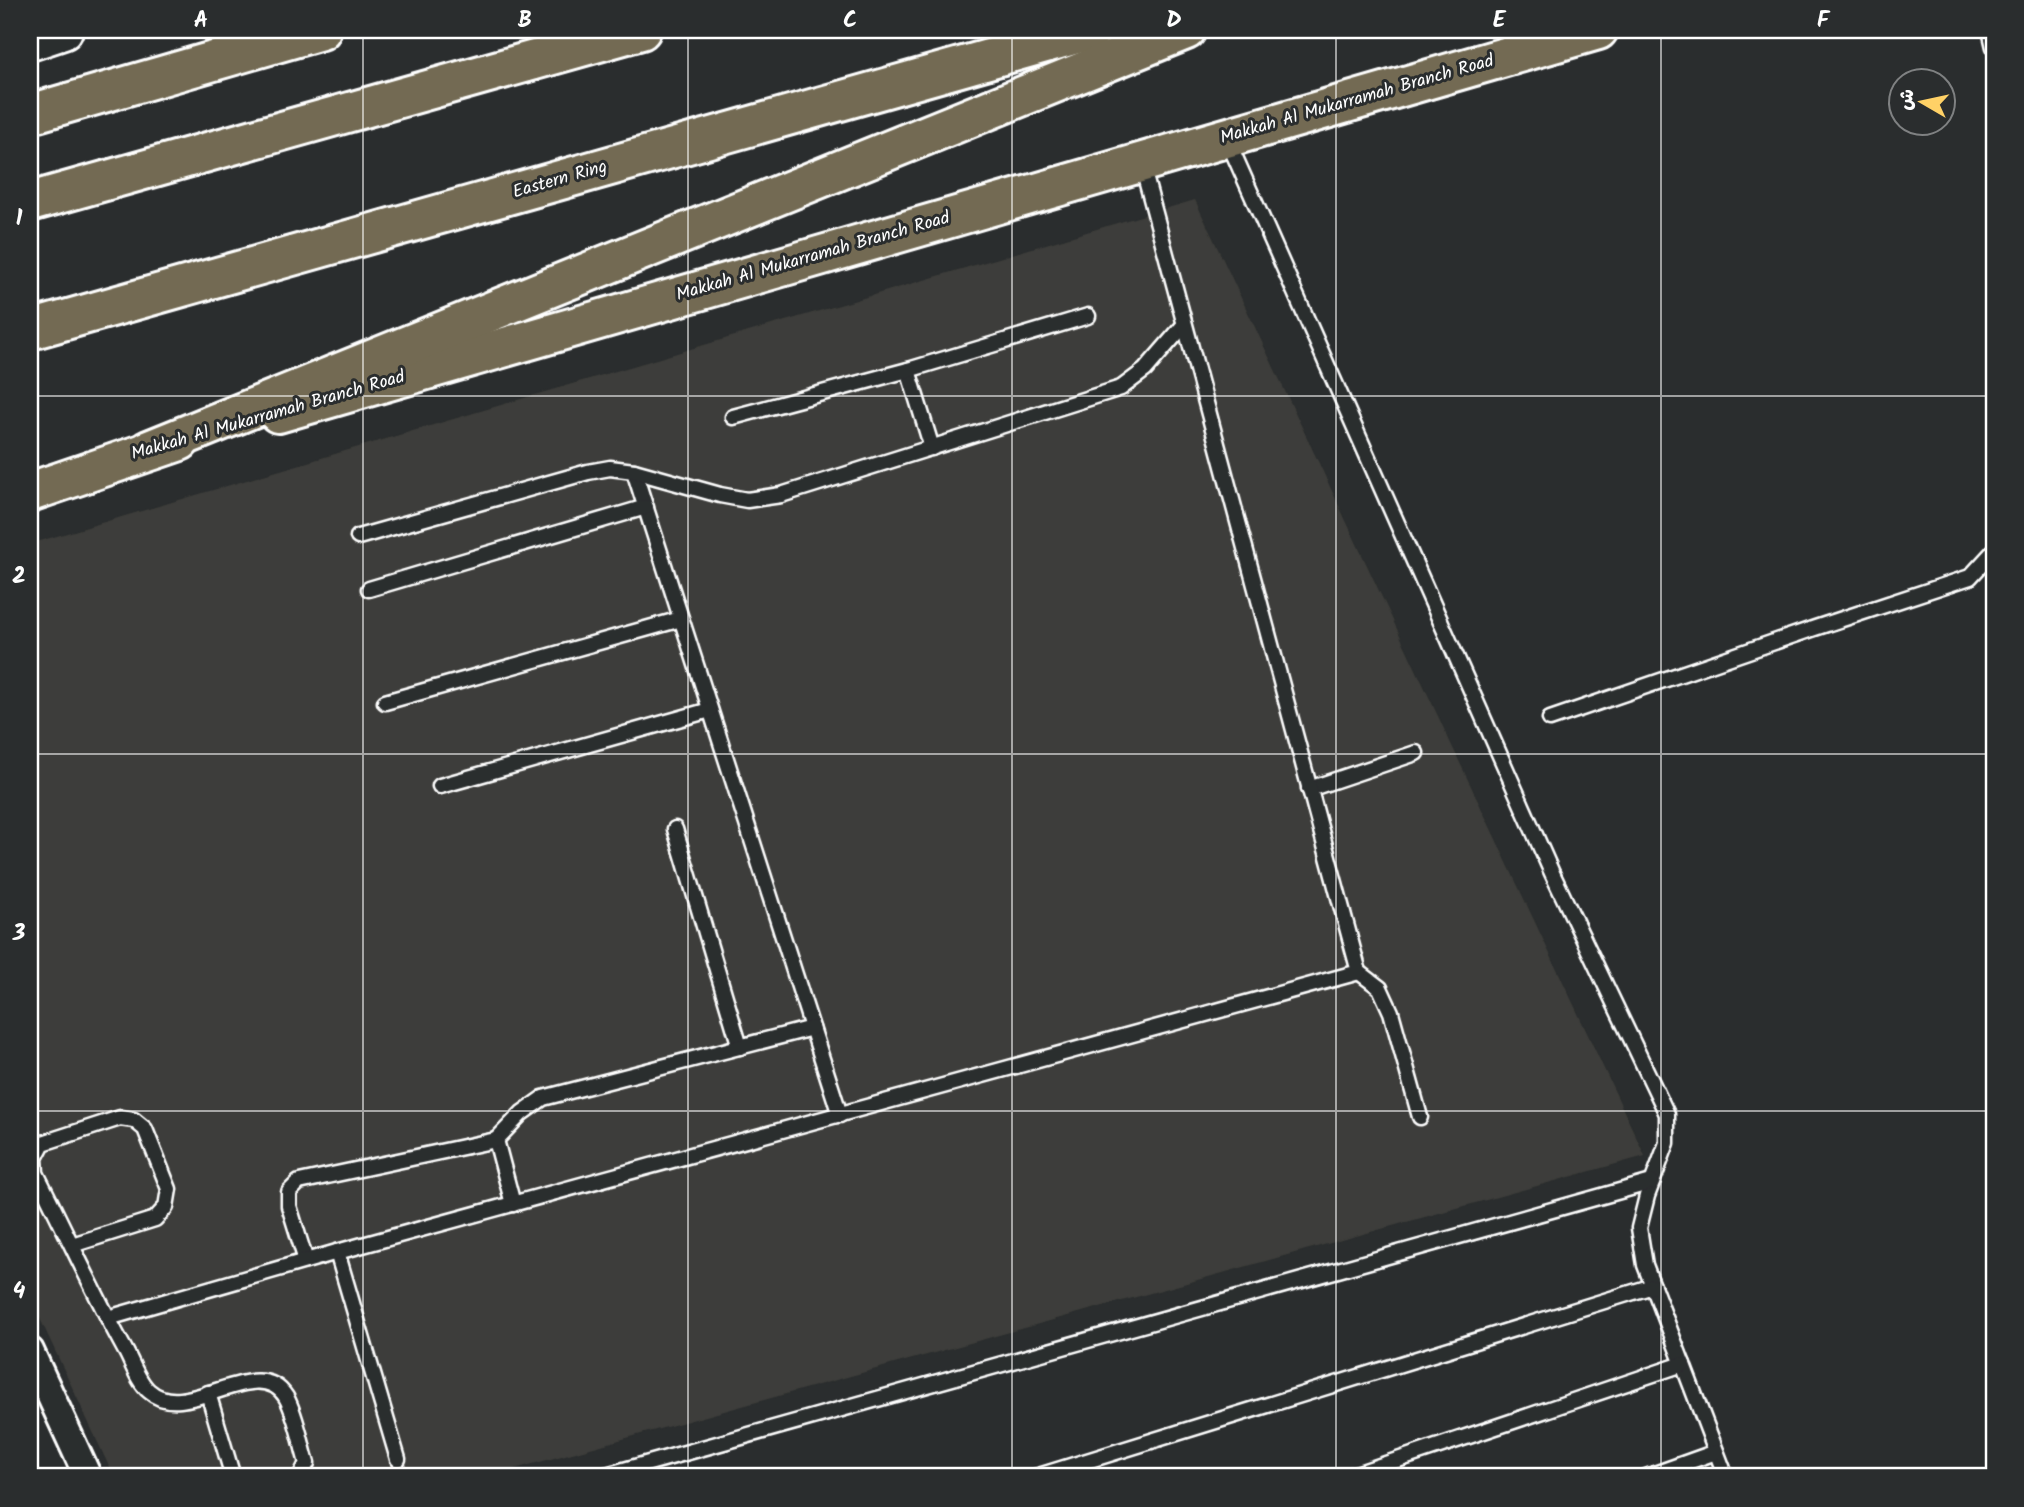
<svg xmlns="http://www.w3.org/2000/svg" width="2024" height="1507" viewBox="0 0 2024 1507" font-family="Kalam,'Playpen Sans Arabic',sans-serif">
  <style>
    .built { fill: #3e3e3a }
    .lines { fill: none; stroke-linecap: round; stroke-linejoin: round }
    .lane-casing { stroke: #fff; stroke-width: 19 }
    .street-casing { stroke: #fff; stroke-width: 32 }
    .secondary-casing { stroke: #fff; stroke-width: 44 }
    .primary-casing { stroke: #fff; stroke-width: 44 }
    .highway-casing { stroke: #fff; stroke-width: 44 }
    .lane { stroke: #2a2d2e; stroke-width: 14 }
    .street { stroke: #2a2d2e; stroke-width: 26 }
    .secondary { stroke: #2a2d2e; stroke-width: 38 }
    .primary { stroke: #736b52; stroke-width: 38 }
    .highway { stroke: #736b52; stroke-width: 38 }
    .grid { fill: none; stroke: #fff; stroke-width: 2; stroke-opacity: 0.55 }
    .labels { text-anchor: middle; dominant-baseline: central; stroke-width: 6; stroke-linejoin: round; paint-order: stroke }
    .street-label { font-size: 18px; fill: #fff; stroke: #2a2d2e }
    .neatline { fill: none; stroke: #fff; stroke-width: 2.5 }
    .grid-label { font-size: 23px; text-anchor: middle; font-weight: bold; fill: #fff }
  </style>
  <rect width="100%" height="100%" fill="#2a2d2e"/>
  <filter id="ink" filterUnits="userSpaceOnUse"><feTurbulence type="fractalNoise" baseFrequency=".0143" numOctaves="2"/><feDisplacementMap in="SourceGraphic" scale="14" xChannelSelector="R" yChannelSelector="G"/><feConvolveMatrix kernelMatrix="1 2 1 2 8 2 1 2 1" color-interpolation-filters="sRGB"/></filter>
  <g filter="url(#ink)">
    <path class="built" d="M1195,200L1645,1156L486,1477H114L30,1297V544Z"/>
    <g class="lines">
      <g class="lane-casing">
        <g id="lane">
          <path d="M1990,30L1994,47"/>
          <path d="M1227,139L1552,873L1667,1114V1143L1647,1196L1639,1228L1645,1265L1726,1477"/>
          <path d="M908,370L932,448"/>
          <path d="M733,417L908,370L1088,316"/>
          <path d="M634,471L840,1115"/>
          <path d="M358,537L588,472L610,468L634,471L720,495L747,500L781,495L1121,388L1145,370L1184,325"/>
          <path d="M369,589L646,507"/>
          <path d="M385,702L681,619"/>
          <path d="M1550,719L1815,628L1970,577L1994,551"/>
          <path d="M440,786L710,710"/>
          <path d="M1309,789L1416,753"/>
          <path d="M675,829L740,1047"/>
          <path d="M1359,972L1380,988L1391,1012L1420,1117"/>
          <path d="M513,1204L496,1140L522,1113L543,1098L812,1028"/>
          <path d="M72,1245L155,1219L166,1207L169,1189L145,1129L134,1120L120,1118L43,1143L35,1158L36,1173C66,1232 93,1292 125,1350C132,1362 138,1382 149,1391C186,1425 258,1351 286,1397C296,1414 301,1444 307,1463L300,1477"/>
          <path d="M337,1252L398,1459"/>
          <path d="M306,1261L289,1206V1192L299,1182L496,1140"/>
          <path d="M108,1318L337,1252L1359,972L1142,165"/>
          <path d="M208,1393L233,1477"/>
          <path d="M599,1477L1652,1182"/>
          <path d="M1035,1477L1653,1286"/>
          <path d="M1347,1477L1683,1364"/>
          <path d="M1646,1477L1716,1452"/>
        </g>
      </g>
      <g class="street-casing">
        <path id="street" d="M30,1351L88,1477"/>
      </g>
      <g class="secondary-casing">
        <path id="secondary" d="M30,41L63,30"/>
      </g>
      <g class="primary-casing">
        <g id="primary">
          <path d="M30,114L321,30"/>
          <path d="M278,413L1598,30"/>
          <path d="M30,492L180,441"/>
        </g>
      </g>
      <g class="highway-casing">
        <g id="highway">
          <path d="M30,202L641,30"/>
          <path d="M30,330L1091,30"/>
          <path d="M149,450L1186,30"/>
        </g>
      </g>
      <use href="#lane" class="lane"/>
      <use href="#street" class="street"/>
      <use href="#secondary" class="secondary"/>
      <use href="#primary" class="primary"/>
      <use href="#highway" class="highway"/>
    </g>
  </g>
  <path class="grid" d="M363,30V1477M688,30V1477M1012,30V1477M1336,30V1477M1661,30V1477M30,396H1994M30,754H1994M30,1111H1994"/>
  <g class="labels">
    <g class="street-label">
      <text transform="translate(1357 100) rotate(-16)">Makkah Al Mukarramah Branch Road</text>
      <text transform="translate(560 180) rotate(-16)">Eastern Ring</text>
      <text transform="translate(813 257) rotate(-16)">Makkah Al Mukarramah Branch Road</text>
      <text transform="translate(268 416) rotate(-16)">Makkah Al Mukarramah Branch Road</text>
    </g>
  </g>
  <rect width="2024" height="1507" fill="none" stroke="#2a2d2e" stroke-width="77"/>
  <g transform="translate(1922 102) rotate(279)"><circle r="33" fill="#2a2d2e" stroke="#7f8182" stroke-width="2"/>
  <path d="M0-5L12 26L0 18L-12 26Z" fill="#ffd166"/>
  <text y="-10" font-size="19" font-weight="bold" text-anchor="middle" fill="#ffffff">ش</text>
  </g>
  <rect x="38" y="38" width="1948" height="1430" class="neatline"/>
  <g class="grid-label">
    <text x="201" y="27">A</text>
    <text x="525" y="27">B</text>
    <text x="850" y="27">C</text>
    <text x="1174" y="27">D</text>
    <text x="1499" y="27">E</text>
    <text x="1823" y="27">F</text>
    <text x="19" y="225">1</text>
    <text x="19" y="583">2</text>
    <text x="19" y="940">3</text>
    <text x="19" y="1298">4</text>
  </g>
</svg>
